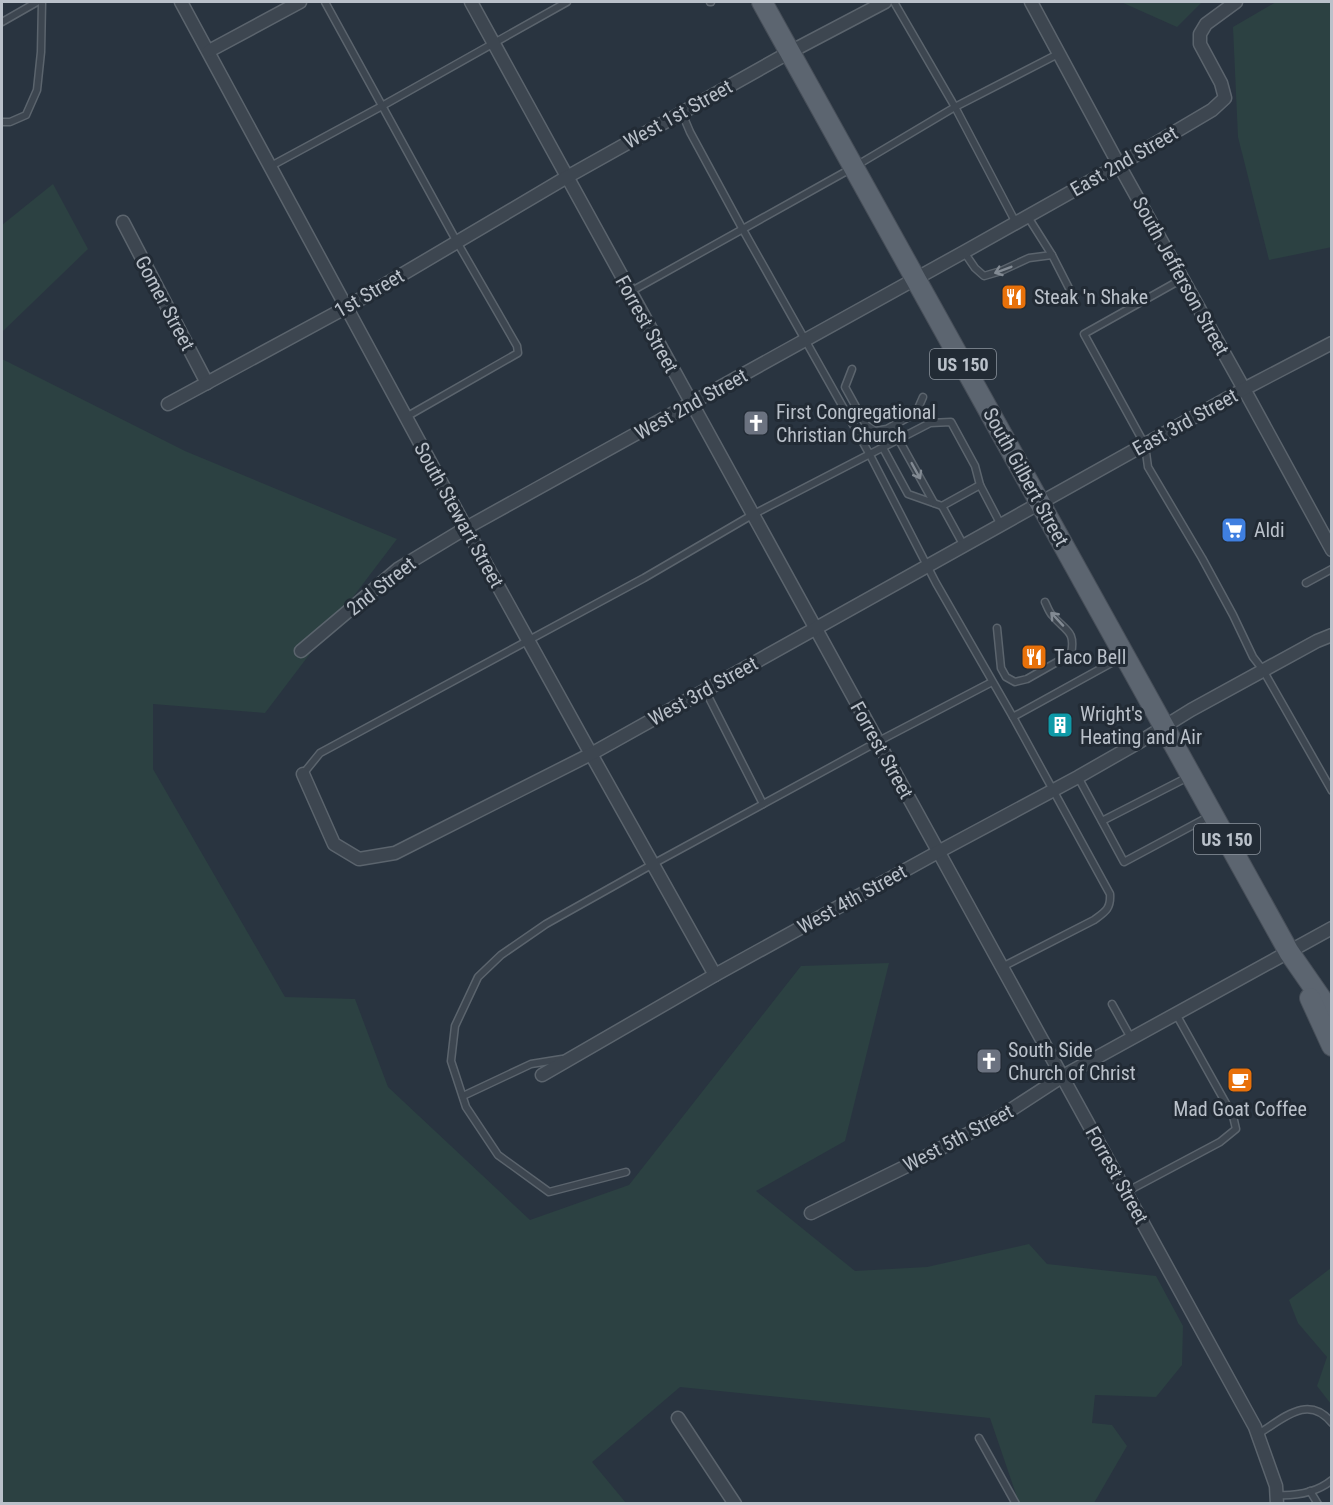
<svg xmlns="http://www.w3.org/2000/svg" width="1333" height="1505" viewBox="0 0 1333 1505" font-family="'Roboto Condensed',sans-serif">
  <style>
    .green { fill: #2c4142 }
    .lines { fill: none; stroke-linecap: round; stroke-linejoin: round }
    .service-casing { stroke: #5b646d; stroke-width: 9 }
    .minor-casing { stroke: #5b646d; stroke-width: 15 }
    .primary-casing { stroke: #474f59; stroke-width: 22 }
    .service { stroke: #3d4650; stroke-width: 6 }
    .minor { stroke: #3d4650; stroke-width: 12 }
    .primary { stroke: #5c6570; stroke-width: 20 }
    .oneway { stroke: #828a93 }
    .labels { text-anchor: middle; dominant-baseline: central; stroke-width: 6; stroke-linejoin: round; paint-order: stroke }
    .shield { fill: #222b35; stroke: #8c949d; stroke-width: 1.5 }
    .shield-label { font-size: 18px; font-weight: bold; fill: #bac1ca }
    .street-label { font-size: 20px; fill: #bac1ca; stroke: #222b35 }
    .poi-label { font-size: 20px; fill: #bac1ca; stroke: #222b35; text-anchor: start }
  </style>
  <rect width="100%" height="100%" fill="#293440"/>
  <g class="green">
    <path d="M1121,2H1202L1177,27Z"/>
    <path d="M1276,2H1331L1332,247L1269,260L1238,137L1233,27Z"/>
    <path d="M53,184L88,249L2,332V225Z"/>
    <path d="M2,359L185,451L397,539L265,713L153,704V769L285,997L355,999L388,1087L530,1220L629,1185L801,966L889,963L845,1141L756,1191L855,1271L927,1267L1029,1244L1047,1264L1156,1276L1183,1326L1182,1365L1156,1397L1095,1395L1092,1423L1112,1425L1127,1446L1094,1503H1019L990,1418L680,1387L592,1462L626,1503H2Z"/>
    <path d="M1331,1268H1332L1331,1404L1317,1386L1327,1357L1298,1323L1289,1300Z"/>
  </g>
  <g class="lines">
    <g class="service-casing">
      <g id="service">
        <path d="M325,2L457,242L517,346L518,353L406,417"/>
        <path d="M710,2H711"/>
        <path d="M894,2L955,107L1016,223"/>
        <path d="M2,22L37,2"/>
        <path d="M682,113L690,132L742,228L870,455L936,583L1013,717L1110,894C1111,909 1105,912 1094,920L1002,967"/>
        <path d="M2,122H10L26,115L37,90L41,52L42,2"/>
        <path d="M271,166L382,106L567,2"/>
        <path d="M1028,217L1052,255L1074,298"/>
        <path d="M964,252L975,268L984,276L1001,271L1029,258L1052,255"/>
        <path d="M1182,279L1084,334L1145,445L1148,467L1202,558L1233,615L1253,657L1263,670L1332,791"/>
        <path d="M630,292L854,167L955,107L1058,54"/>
        <path d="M852,369L845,387L866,425L875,431L887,429L916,413L923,397"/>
        <path d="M899,440L934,503"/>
        <path d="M883,448L908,494L942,506"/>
        <path d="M964,546L942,506L980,485"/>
        <path d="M1306,583L1332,569"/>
        <path d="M997,628L1001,668L1006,677L1015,682L1027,679L1071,654C1076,630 1065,631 1052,615C1049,612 1047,606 1045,602"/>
        <path d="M705,690L763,804"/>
        <path d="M1013,717L1122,657"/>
        <path d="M303,774L320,753L644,578L752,515L930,423L951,422L975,466L980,485L1001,525"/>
        <path d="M1078,777L1124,862L1210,816"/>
        <path d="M1102,821L1190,776"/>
        <path d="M1112,1004L1131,1038"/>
        <path d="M463,1096L531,1064L562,1059"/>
        <path d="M626,1172L549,1192L498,1155L466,1107L451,1061L455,1026L478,977L501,955L546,924L653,864L877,742L992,682"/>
        <path d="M1126,1192L1220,1142L1236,1129L1233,1116L1176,1014"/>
        <path d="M1258,1434C1283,1419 1308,1393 1332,1423"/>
        <path d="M979,1438L1016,1504"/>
        <path d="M1310,1491L1318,1504"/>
        <path d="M1276,1495C1296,1496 1316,1493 1332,1480"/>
      </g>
    </g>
    <g class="minor-casing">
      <g id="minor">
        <path d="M181,2L466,528L591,754L715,975"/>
        <path d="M471,2L1255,1427L1276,1486L1277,1504"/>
        <path d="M1031,2L1119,165L1244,389L1332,550"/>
        <path d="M209,51L300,2"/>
        <path d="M123,222L207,383"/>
        <path d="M168,404L347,307L567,177L790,52L885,2"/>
        <path d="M301,651L398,569L466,528L964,252L1119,165L1212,110L1225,98L1221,83L1200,44V34L1206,24L1236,2"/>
        <path d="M303,774L334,844L359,859L395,853L591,754L1244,389L1332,343"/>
        <path d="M542,1075L715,975L938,852L1078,777L1141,741L1191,710L1317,641L1332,635"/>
        <path d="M811,1213L919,1160L1003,1115L1063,1076L1332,928"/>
        <path d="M678,1418L735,1504"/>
      </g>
    </g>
    <g class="primary-casing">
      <g id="primary">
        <path d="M762,2L1289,952L1332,1014"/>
        <path d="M1310,998L1332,1046"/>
      </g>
    </g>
    <use href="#service" class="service"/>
    <use href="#minor" class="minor"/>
    <use href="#primary" class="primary"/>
  </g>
  <defs><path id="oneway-shaft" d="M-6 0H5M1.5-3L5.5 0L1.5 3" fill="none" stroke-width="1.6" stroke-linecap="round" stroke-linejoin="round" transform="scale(1.5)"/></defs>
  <g class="oneway">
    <use href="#oneway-shaft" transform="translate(1003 270) rotate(159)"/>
    <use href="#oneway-shaft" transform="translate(916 471) rotate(61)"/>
    <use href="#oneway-shaft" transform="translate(1057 619) rotate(-133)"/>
  </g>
  <defs>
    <g id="restaurant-square" transform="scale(1.35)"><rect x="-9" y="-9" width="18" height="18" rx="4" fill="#e8710a" stroke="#222b35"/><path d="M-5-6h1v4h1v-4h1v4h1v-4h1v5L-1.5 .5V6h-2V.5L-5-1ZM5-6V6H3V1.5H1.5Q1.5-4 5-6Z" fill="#fff"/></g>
    <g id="church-square" transform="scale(1.35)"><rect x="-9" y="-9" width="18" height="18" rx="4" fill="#6b7280" stroke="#222b35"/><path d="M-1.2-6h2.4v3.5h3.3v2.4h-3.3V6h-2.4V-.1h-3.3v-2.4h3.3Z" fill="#fff"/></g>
    <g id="supermarket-square" transform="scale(1.35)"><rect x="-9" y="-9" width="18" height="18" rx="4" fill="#3f7fe0" stroke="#222b35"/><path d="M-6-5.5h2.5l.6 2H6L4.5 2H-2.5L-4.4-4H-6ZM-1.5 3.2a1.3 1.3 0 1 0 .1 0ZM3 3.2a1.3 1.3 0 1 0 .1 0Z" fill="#fff"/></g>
    <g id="building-square" transform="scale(1.35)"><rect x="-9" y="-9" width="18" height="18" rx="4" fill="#0f9aa8" stroke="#222b35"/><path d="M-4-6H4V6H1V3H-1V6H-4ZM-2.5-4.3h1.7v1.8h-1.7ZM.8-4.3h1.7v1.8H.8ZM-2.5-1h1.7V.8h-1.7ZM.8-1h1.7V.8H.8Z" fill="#fff"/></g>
    <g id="cafe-square" transform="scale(1.35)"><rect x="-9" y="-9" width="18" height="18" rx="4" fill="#e8710a" stroke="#222b35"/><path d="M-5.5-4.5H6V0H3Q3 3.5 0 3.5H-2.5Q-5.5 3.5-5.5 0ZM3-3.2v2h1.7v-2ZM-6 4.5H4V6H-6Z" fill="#fff"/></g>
  </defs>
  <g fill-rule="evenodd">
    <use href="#restaurant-square" x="1014" y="297"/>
    <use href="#church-square" x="756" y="423"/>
    <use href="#supermarket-square" x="1234" y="530"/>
    <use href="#restaurant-square" x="1034" y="657"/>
    <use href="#building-square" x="1060" y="725"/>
    <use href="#church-square" x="989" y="1061"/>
    <use href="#cafe-square" x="1240" y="1080"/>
  </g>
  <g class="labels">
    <g class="shield">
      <rect x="930" y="349" width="66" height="30" rx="4.5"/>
      <rect x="1194" y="824" width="66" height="30" rx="4.5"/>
    </g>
    <g class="shield-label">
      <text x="963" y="364">US 150</text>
      <text x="1227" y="839">US 150</text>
    </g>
    <g class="street-label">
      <text transform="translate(678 114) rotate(-29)">West 1st Street</text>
      <text transform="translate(1124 161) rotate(-30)">East 2nd Street</text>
      <text transform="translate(1181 276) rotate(61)">South Jefferson Street</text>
      <text transform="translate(369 293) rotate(-30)">1st Street</text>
      <text transform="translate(165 303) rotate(62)">Gomer Street</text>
      <text transform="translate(647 324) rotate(61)">Forrest Street</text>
      <text transform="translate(691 404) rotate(-29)">West 2nd Street</text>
      <text transform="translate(1185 422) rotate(-29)">East 3rd Street</text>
      <text transform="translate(1026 477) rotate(61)">South Gilbert Street</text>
      <text transform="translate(459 515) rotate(61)">South Stewart Street</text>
      <text transform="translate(381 586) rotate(-38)">2nd Street</text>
      <text transform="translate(703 691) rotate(-29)">West 3rd Street</text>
      <text transform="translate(882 750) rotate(61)">Forrest Street</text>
      <text transform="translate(852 899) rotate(-29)">West 4th Street</text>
      <text transform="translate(958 1138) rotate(-28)">West 5th Street</text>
      <text transform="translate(1117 1175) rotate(61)">Forrest Street</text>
    </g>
    <g class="poi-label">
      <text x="1034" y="297">Steak 'n Shake</text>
      <text x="776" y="412">First Congregational<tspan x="776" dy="23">Christian Church</tspan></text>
      <text x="1254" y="530">Aldi</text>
      <text x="1054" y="657">Taco Bell</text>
      <text x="1080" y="714">Wright's<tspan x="1080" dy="23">Heating and Air</tspan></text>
      <text x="1008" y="1050">South Side<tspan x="1008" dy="23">Church of Christ</tspan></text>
      <text x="1240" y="1109" text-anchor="middle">Mad Goat Coffee</text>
    </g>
  </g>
  <rect width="1333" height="1505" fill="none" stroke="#bac1ca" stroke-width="6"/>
</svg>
